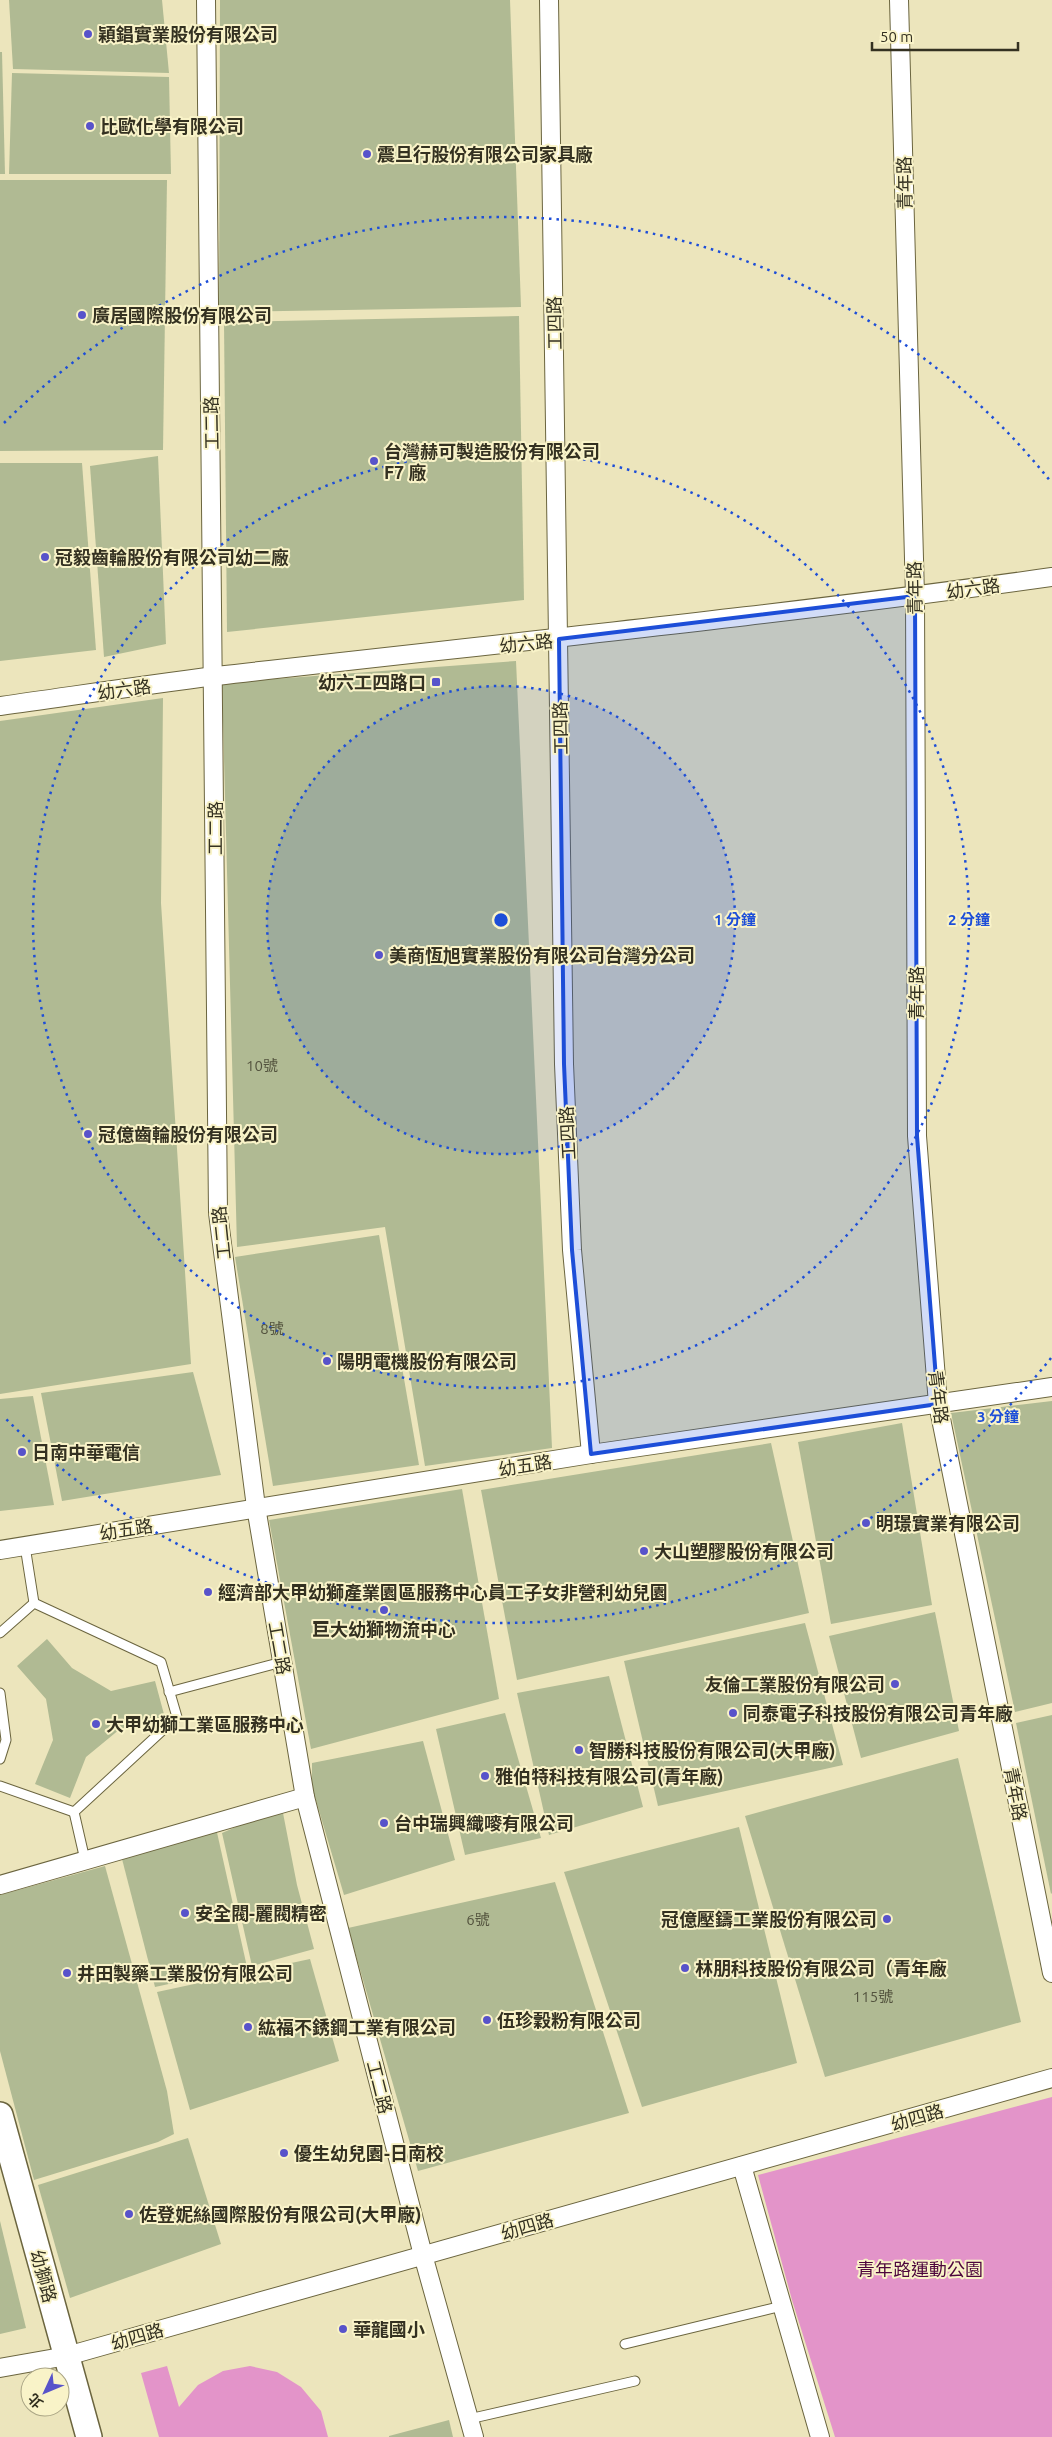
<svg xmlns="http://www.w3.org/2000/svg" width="1052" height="2437" viewBox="0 0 1052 2437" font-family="Ubuntu,'Noto Sans TC',sans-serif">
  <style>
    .green { fill: #e394c9 }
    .building { fill: #b0ba93 }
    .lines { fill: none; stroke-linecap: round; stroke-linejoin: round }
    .lane-casing { stroke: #6b653f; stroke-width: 11 }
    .street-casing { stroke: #6b653f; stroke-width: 20 }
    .secondary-casing { stroke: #6b653f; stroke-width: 28 }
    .lane { stroke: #fff; stroke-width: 9 }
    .street { stroke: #fff; stroke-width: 18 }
    .secondary { stroke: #fff; stroke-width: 25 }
    .marked { fill: #1d4ed8; fill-opacity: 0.2; stroke: #1d4ed8; stroke-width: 4; stroke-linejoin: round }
    .ring { fill: none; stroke: #1d4ed8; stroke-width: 2.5; stroke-dasharray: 2.5 5 }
    .poi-dot { fill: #5853ca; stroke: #f9f3c8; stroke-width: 2 }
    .labels { text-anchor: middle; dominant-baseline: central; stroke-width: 4; stroke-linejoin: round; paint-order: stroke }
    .number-label { font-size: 15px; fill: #53533e }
    .poi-label { font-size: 18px; font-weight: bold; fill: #343121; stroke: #f9f3c8; text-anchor: start }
    .street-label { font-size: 18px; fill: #343121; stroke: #f9f3c8 }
    .park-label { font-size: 18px; fill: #4d053d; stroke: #f9f3c8 }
    .centre { fill: #1d4ed8; stroke: #f9f3c8; stroke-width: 2.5 }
    .ring-label { font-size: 15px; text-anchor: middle; font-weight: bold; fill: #1d4ed8; stroke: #f9f3c8; stroke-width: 4; stroke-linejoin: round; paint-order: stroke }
  </style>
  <rect width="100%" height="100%" fill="#ece5bc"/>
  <g class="green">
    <path d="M1052,2097V2437H835L792,2300L758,2175Z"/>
    <path d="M167,2366L179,2407L198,2385L223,2371L250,2366L277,2372L301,2387L321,2411L328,2437H159L141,2373Z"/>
  </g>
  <g class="building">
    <path d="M9,0H162L169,73L13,69Z"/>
    <path d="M220,0H510L521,307L219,312Z"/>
    <path d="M0,52H2L5,174H0Z"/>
    <path d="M12,73L169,77L171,174H9Z"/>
    <path d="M0,180H167L163,450L0,451Z"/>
    <path d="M519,316L524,600L227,632L224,322Z"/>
    <path d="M158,456L166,644L104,657L90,466Z"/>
    <path d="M0,463H82L96,650L0,661Z"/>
    <path d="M516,661L552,1448L425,1466L385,1227L237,1247L222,683Z"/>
    <path d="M163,698L161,903L191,1364L0,1394V721Z"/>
    <path d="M379,1235L419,1465L273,1486L235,1257Z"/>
    <path d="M193,1372L221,1475L62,1501L41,1393Z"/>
    <path d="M33,1396L54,1505L0,1511V1399Z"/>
    <path d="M1052,1401V1703L1015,1712L951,1413Z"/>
    <path d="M902,1423L932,1605L831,1624L798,1442Z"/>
    <path d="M771,1443L809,1613L517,1680L481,1490Z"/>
    <path d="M462,1489L499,1699L311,1749L269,1520Z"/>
    <path d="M935,1612L959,1731L861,1758L829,1636Z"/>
    <path d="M805,1623L843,1765L658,1806L624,1661Z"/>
    <path d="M47,1639L72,1668L111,1691L155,1681L165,1718L120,1729L86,1757L70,1798L35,1784L53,1740L46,1699L17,1666Z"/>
    <path d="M609,1676L643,1807L549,1835L517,1693Z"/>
    <path d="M505,1713L541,1838L465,1855L436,1729Z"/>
    <path d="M1052,1715V1893L1051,1894L1016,1723Z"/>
    <path d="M423,1741L455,1860L344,1895L312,1787V1763Z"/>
    <path d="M958,1758L1021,2022L825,2077L745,1816Z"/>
    <path d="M283,1813L297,1885L314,1949L252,1966L222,1833L252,1820Z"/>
    <path d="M739,1827L797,2063L642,2107L564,1872Z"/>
    <path d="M216,1828L247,1967L155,1987L122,1859Z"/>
    <path d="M105,1866L167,2091L174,2134L158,2142L34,2180L0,2051V1895Z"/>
    <path d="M555,1882L629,2113L418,2171L348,1928Z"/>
    <path d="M310,1959L339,2061L190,2110L157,1992Z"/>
    <path d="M188,2138L221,2244L70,2298L38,2185Z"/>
    <path d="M0,2221L26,2328L0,2334Z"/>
    <path d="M449,2420L453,2437H389V2436Z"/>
  </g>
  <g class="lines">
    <g class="lane-casing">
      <g id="lane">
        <path d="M25,1546L34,1603"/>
        <path d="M0,1633L34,1603L161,1662L177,1717L74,1812L0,1786"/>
        <path d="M169,1692L282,1662"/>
        <path d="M0,1693L6,1740L0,1759"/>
        <path d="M74,1812L85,1860"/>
        <path d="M625,2344L782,2306"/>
        <path d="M469,2419L635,2381"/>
      </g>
    </g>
    <g class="street-casing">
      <g id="street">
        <path d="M206,0L218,1213L256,1507L305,1797L423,2255L474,2437"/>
        <path d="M549,0L564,1064L572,1250L591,1454"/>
        <path d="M899,0L915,596L917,1136L938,1404L1052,1973"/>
        <path d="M0,706C72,696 144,685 216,676C495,644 774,616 1052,577"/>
        <path d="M0,1550L591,1454L1052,1387"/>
        <path d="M0,1885L305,1797"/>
        <path d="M742,2166L820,2437"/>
        <path d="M0,2368L67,2356L1052,2078"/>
      </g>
    </g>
    <g class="secondary-casing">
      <path id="secondary" d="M0,2115L89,2437"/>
    </g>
    <use href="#lane" class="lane"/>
    <use href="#street" class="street"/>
    <use href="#secondary" class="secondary"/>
  </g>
  <path class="marked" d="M915,596L917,1136L938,1404L591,1454L572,1250L564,1064L559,639Z"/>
  <circle cx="501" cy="920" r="234" fill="#1d4ed8" fill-opacity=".12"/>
  <g class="ring">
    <circle cx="501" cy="920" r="234"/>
    <circle cx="501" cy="920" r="468"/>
    <path d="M1051 1358A703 703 0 0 1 4 1417M4 423A703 703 0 0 1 1051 482"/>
  </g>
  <g class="poi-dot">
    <circle cx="88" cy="34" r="5"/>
    <circle cx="90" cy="126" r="5"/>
    <circle cx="367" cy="154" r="5"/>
    <circle cx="82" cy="315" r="5"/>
    <circle cx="374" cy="461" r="5"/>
    <circle cx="45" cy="557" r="5"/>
    <rect x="431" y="677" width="10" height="10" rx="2.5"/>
    <circle cx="379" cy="955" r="5"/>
    <circle cx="88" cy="1134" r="5"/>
    <circle cx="327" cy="1361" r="5"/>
    <circle cx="22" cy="1452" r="5"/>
    <circle cx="866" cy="1523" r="5"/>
    <circle cx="644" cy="1551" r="5"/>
    <circle cx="208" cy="1592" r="5"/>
    <circle cx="384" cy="1610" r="5"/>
    <circle cx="895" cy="1684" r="5"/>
    <circle cx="733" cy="1713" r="5"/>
    <circle cx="96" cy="1724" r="5"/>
    <circle cx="579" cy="1750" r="5"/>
    <circle cx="485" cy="1776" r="5"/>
    <circle cx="384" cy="1823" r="5"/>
    <circle cx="185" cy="1913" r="5"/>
    <circle cx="887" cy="1919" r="5"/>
    <circle cx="685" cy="1968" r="5"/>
    <circle cx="67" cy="1973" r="5"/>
    <circle cx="487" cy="2020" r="5"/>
    <circle cx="248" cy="2027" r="5"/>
    <circle cx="284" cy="2153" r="5"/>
    <circle cx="129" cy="2214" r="5"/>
    <circle cx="343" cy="2329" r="5"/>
  </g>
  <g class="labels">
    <g class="number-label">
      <text x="262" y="1065">10號</text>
      <text x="272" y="1328">8號</text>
      <text x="478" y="1919">6號</text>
      <text x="873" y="1996">115號</text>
    </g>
    <g class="poi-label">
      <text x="98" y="34">穎錩實業股份有限公司</text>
      <text x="100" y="126">比歐化學有限公司</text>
      <text x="377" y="154">震旦行股份有限公司家具廠</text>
      <text x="92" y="315">廣居國際股份有限公司</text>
      <text x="384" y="451">台灣赫可製造股份有限公司<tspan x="384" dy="21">F7 廠</tspan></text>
      <text x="55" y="557">冠毅齒輪股份有限公司幼二廠</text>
      <text x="426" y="682" text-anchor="end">幼六工四路口</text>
      <text x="389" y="955">美商恆旭實業股份有限公司台灣分公司</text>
      <text x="98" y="1134">冠億齒輪股份有限公司</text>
      <text x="337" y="1361">陽明電機股份有限公司</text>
      <text x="32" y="1452">日南中華電信</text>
      <text x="876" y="1523">明璟實業有限公司</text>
      <text x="654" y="1551">大山塑膠股份有限公司</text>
      <text x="218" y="1592">經濟部大甲幼獅產業園區服務中心員工子女非營利幼兒園</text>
      <text x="384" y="1629" text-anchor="middle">巨大幼獅物流中心</text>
      <text x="885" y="1684" text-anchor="end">友倫工業股份有限公司</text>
      <text x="743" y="1713">同泰電子科技股份有限公司青年廠</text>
      <text x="106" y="1724">大甲幼獅工業區服務中心</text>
      <text x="589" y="1750">智勝科技股份有限公司(大甲廠)</text>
      <text x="495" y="1776">雅伯特科技有限公司(青年廠)</text>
      <text x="394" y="1823">台中瑞興織嘜有限公司</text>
      <text x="195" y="1913">安全閥-麗閥精密</text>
      <text x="877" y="1919" text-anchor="end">冠億壓鑄工業股份有限公司</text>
      <text x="695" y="1968">林朋科技股份有限公司（青年廠</text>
      <text x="77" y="1973">井田製藥工業股份有限公司</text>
      <text x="497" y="2020">伍珍穀粉有限公司</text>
      <text x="258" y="2027">紘福不銹鋼工業有限公司</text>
      <text x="294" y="2153">優生幼兒園-日南校</text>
      <text x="139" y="2214">佐登妮絲國際股份有限公司(大甲廠)</text>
      <text x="353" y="2329">華龍國小</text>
    </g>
    <g class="street-label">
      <text transform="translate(904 183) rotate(-91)">青年路</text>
      <text transform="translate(554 323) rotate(-91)">工四路</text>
      <text transform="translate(211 423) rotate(-91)">工二路</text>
      <text transform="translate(914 588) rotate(-91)">青年路</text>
      <text transform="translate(973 588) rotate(-8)">幼六路</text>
      <text transform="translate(526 643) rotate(-6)">幼六路</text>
      <text transform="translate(124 689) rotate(-8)">幼六路</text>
      <text transform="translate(560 728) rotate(-91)">工四路</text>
      <text transform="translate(215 828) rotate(-90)">工二路</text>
      <text transform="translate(916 993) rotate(-90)">青年路</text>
      <text transform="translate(567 1133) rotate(-93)">工四路</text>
      <text transform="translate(221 1233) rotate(-96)">工二路</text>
      <text transform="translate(939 1397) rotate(83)">青年路</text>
      <text transform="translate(525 1465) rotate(-9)">幼五路</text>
      <text transform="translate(126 1529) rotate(-9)">幼五路</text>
      <text transform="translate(280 1648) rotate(80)">工二路</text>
      <text transform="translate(1016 1794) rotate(79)">青年路</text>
      <text transform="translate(380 2087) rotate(76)">工二路</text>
      <text transform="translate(917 2117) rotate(-16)">幼四路</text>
      <text transform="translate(527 2226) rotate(-16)">幼四路</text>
      <text transform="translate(44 2276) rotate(75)">幼獅路</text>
      <text transform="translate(137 2336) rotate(-16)">幼四路</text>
    </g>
    <g class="park-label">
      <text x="920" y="2269">青年路運動公園</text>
    </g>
  </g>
  <circle cx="501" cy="920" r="8" class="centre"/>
  <g class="ring-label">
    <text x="735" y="925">1 分鐘</text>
    <text x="969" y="925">2 分鐘</text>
    <text x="998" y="1422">3 分鐘</text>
  </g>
  <g transform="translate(45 2392) rotate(226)"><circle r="24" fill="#f9f3c8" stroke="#aaa585"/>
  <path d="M0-4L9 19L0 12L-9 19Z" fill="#5853ca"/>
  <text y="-8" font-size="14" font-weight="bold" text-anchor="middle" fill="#343121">北</text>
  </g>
  <path d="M872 42v8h146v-8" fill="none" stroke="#343121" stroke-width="2.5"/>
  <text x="880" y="42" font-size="15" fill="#343121" stroke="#f9f3c8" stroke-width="4" paint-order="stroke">50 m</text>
</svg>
